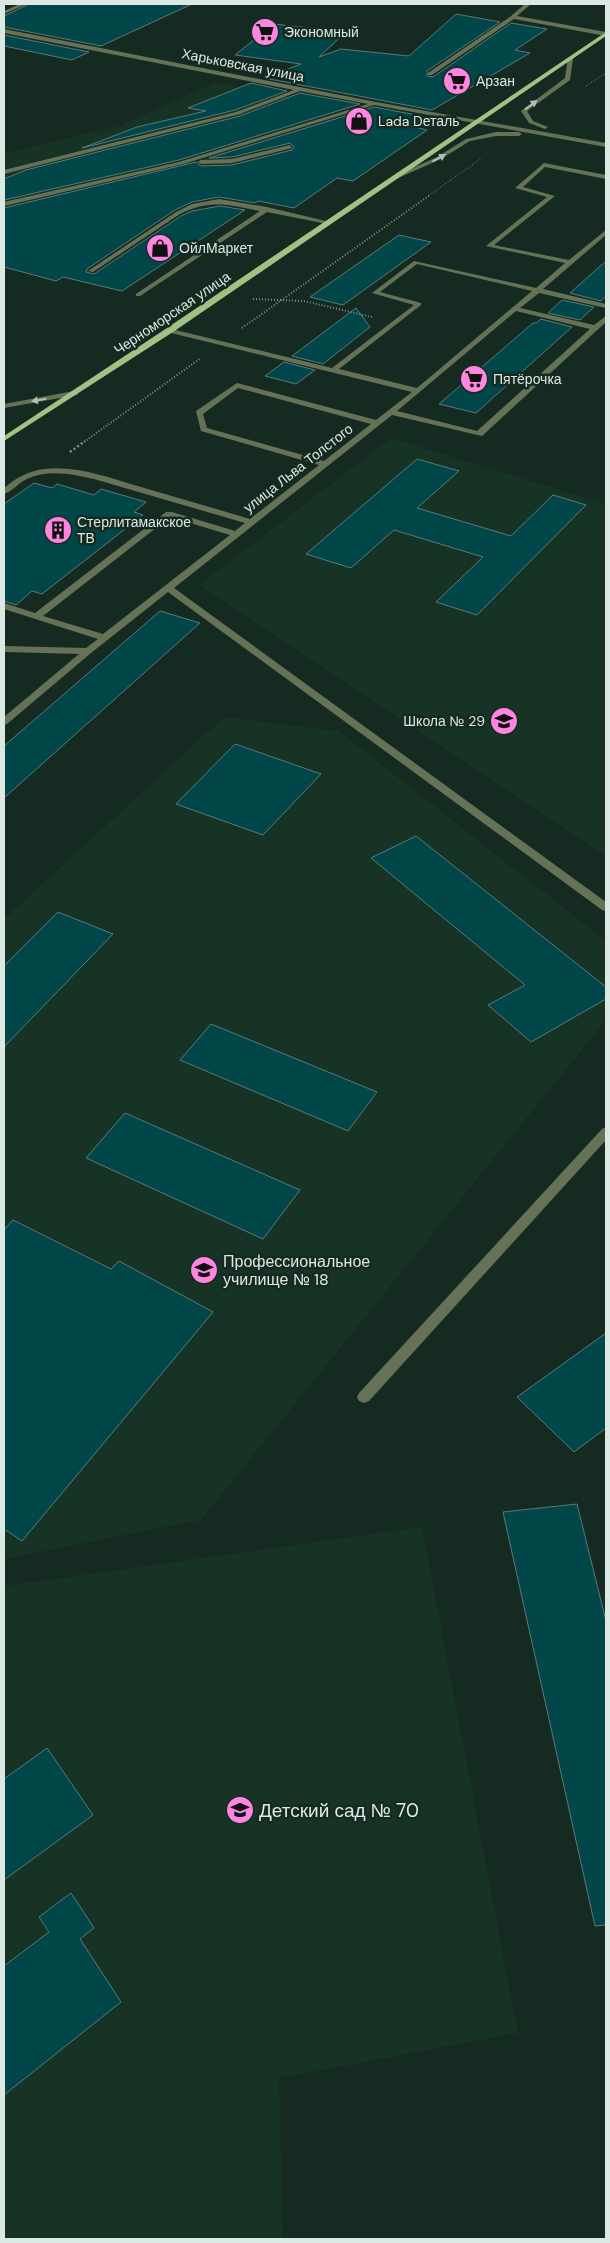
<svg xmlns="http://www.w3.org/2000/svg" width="610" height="2243" viewBox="0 0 610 2243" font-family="'DM Sans',sans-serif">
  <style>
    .built { fill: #163326 }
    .building { fill: #014648; stroke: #5d7979 }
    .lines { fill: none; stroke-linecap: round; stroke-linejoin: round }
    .path-far2 { stroke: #81928a; stroke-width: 1; stroke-dasharray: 1 2; stroke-linecap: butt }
    .path-far1 { stroke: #81928a; stroke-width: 2; stroke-dasharray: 1 2; stroke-linecap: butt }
    .path { stroke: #81928a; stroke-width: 2.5; stroke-dasharray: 2 2.5; stroke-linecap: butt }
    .minor { fill: #657256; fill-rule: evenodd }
    .major { fill: #a5c085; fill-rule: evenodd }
    .oneway { fill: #b2bfb1 }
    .labels { text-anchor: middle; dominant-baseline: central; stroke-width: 5; stroke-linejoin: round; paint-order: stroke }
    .far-poi-label { font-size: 14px; fill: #dce9e2; stroke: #152a21; text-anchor: start }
    .far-street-label { font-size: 14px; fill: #dce9e2; stroke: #152a21 }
    .poi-label { font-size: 16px; fill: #dce9e2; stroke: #152a21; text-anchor: start }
    .near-poi-label { font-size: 19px; fill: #dce9e2; stroke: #152a21; text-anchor: start }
  </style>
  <rect width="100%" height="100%" fill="#152a21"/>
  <g class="built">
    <path d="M215,82L436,127L351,179L273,169L4,256V153L120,126Z"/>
    <path d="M391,438L606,504V856L199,585Z"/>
    <path d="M224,717L339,731L606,941V1020L201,1520L4,1559V919Z"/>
    <path d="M422,1527L518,2033L279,2078L283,2239H4V1586Z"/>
  </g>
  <g class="building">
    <path d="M29,4H192L101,46L4,27V16Z"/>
    <path d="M456,14L500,22L427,71V76L433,77L511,23L547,29L515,50L530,53L432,110L264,78L301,64L235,55L274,24L346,32L319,57L341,49L409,56Z"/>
    <path d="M4,35L89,52L72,60L4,46Z"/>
    <path d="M251,83L287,91L235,110L82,148L137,127L206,111L188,108Z"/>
    <path d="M300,93L360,104L179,160L4,200V179L26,170L240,116Z"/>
    <path d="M374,107L422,116L405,125L427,130L353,181L337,178L294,208L258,201L255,203L219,197L192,202L175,210L87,269L86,272L94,274L181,216L192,211L220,206L245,210L122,291L63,277L56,281L4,267V208L196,162L201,166L232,165L292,150L294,147L290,143L232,157L209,158Z"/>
    <path d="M399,235L431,242L343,305L310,297Z"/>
    <path d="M606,261V296L601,301L570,293Z"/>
    <path d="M562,300L594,307L580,320L548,313Z"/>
    <path d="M356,308L370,327L323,364L292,356Z"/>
    <path d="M541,319L572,327L476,413L439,404L533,323H536Z"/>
    <path d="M284,362L315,370L296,384L265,376Z"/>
    <path d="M417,459L459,471L417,508L511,536L553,495L586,505L477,615L436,602L483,557L394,530L351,568L306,554Z"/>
    <path d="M34,483L52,488L57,484L94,495L101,489L146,502L134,512L143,515L42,594L32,591L16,605L4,601V504Z"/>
    <path d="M160,611L200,623L4,798V746Z"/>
    <path d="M235,744L321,774L263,835L176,804Z"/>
    <path d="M416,836L606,987V999L531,1042L488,1005L525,985L371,858Z"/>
    <path d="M58,912L113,934L4,1047V966Z"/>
    <path d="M211,1024L377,1092L348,1131L180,1060Z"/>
    <path d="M125,1113L300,1190L263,1239L86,1158Z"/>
    <path d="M13,1220L111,1269L119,1261L213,1312L22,1541L4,1529V1230Z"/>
    <path d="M606,1333V1428L574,1452L517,1397Z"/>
    <path d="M577,1504L606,1621V1925L595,1926L503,1512Z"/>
    <path d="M47,1748L93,1815L4,1880V1779Z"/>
    <path d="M71,1893L94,1928L80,1939L121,2002L4,2095V1966L49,1932L39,1917Z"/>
  </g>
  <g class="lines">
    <g class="path-far2">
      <path d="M586,86L606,73"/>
      <path d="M428,196L482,158"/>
    </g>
    <g class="path-far1">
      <path d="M253,299L304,301L372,317"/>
      <path d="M242,328L430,195"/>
      <path d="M84,442L201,358"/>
    </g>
    <path class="path" d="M70,452L85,441"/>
    <g class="minor">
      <path d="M20,4H27L4,14V11Z"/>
      <path d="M525,4H531L517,16L606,32V36L514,19L432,75H428V73L511,16Z"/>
      <path d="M4,29L376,102L606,143V147L374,105L183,164L4,206V202L179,162L368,104L300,91L240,114L4,174V170L236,112L294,90L4,33Z"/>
      <path d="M568,58L573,59L570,80L527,111L533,121L548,127L545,129L529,123L521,111L565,78Z"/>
      <path d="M496,132H519L522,134L519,136H496L470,141L441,159L396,179L391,178L437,157L466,139Z"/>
      <path d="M290,145L292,148L232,163L201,164L198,162L201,160L232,159Z"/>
      <path d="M544,163L606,175V179L545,167L523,187L555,196L494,245L569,260L606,230V235L543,289L606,304V308L539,293L520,308L594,325L606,316V322L482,436L392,415L174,588L606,902V911L602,910L168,592L91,653L7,724L4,725V717L79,654L4,652V646L86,648L98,639L4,609V603L35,613L166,512H172L235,531L245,523L94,479C72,474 48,469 27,479C18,483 13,491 4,494V488C16,478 28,471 44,469C76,465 110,478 141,487C177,498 214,508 250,519L319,465L201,431L196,411L237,383L376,420L412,392L167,332V328L332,368L414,305L372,293L414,261L536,288L565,263L486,246L547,197L515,188ZM417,264L532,291L417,388L339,369L421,305V303L380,292ZM516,311L590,329L477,431L397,411ZM238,388L371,424L324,461L207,428L203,414ZM170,517L230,535L103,634L43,616Z"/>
      <path d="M219,199L267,207L330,222L327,224L267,212L140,296H136V294L260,211C227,205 212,199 180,214L93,272L88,271L176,212L192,204Z"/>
      <path d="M74,391L78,393L77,395L4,408V404Z"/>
      <path d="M606,1127V1140L369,1401L364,1403L359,1401L357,1397L359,1393L602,1129Z"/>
    </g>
    <path class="major" d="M606,32V36L173,332L4,441V436L167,328Z"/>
  </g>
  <defs><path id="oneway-solid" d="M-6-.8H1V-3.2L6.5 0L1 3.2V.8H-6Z" transform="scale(1.25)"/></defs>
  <g class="oneway">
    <use href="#oneway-solid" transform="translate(531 105) rotate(-37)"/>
    <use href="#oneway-solid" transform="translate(439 158) rotate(-29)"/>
    <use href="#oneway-solid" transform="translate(39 400) rotate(170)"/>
  </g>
  <defs>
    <g id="supermarket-disc" transform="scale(1.4375)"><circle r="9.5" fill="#fe86e0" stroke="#152a21"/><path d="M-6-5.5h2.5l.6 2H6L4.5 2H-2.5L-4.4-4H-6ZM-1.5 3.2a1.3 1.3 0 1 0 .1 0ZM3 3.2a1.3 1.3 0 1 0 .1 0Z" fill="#111"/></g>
    <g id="shop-disc" transform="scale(1.4375)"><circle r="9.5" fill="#fe86e0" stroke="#152a21"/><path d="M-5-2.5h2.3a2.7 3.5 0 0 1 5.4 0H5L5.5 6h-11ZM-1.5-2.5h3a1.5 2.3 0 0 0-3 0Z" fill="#111"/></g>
    <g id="building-disc" transform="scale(1.4375)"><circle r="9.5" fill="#fe86e0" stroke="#152a21"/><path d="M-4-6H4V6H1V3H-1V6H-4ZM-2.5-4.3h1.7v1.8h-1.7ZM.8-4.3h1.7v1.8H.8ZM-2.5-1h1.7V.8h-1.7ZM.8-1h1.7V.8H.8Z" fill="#111"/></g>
    <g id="school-disc" transform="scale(1.4375)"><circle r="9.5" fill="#fe86e0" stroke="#152a21"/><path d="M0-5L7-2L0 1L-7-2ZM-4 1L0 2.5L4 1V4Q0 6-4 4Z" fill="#111"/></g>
    <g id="university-disc" transform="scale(1.4375)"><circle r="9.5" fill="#fe86e0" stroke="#152a21"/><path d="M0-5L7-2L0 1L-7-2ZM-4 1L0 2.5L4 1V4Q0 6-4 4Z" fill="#111"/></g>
  </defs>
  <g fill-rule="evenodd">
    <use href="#supermarket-disc" x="265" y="32"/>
    <use href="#supermarket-disc" x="457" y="81"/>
    <use href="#shop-disc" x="359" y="121"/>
    <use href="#shop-disc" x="160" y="248"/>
    <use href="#supermarket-disc" x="474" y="379"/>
    <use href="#building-disc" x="58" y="530"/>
    <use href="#school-disc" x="504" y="721"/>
    <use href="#university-disc" x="204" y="1270"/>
    <use href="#school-disc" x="240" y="1810"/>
  </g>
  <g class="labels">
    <g class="far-poi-label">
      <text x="284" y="32">Экономный</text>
      <text x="476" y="81">Арзан</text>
      <text x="378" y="121">Lada Dеталь</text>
      <text x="179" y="248">ОйлМаркет</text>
      <text x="493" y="379">Пятёрочка</text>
      <text x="77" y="522">Стерлитамакское<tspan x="77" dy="16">ТВ</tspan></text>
      <text x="485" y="721" text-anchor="end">Школа № 29</text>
    </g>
    <g class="far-street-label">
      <text transform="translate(243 65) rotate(11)">Харьковская улица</text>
      <text transform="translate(172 313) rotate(-34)">Черноморская улица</text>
      <text transform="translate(298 468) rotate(-38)">улица Льва Толстого</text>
    </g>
    <g class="poi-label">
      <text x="223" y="1261">Профессиональное<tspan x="223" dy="18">училище № 18</tspan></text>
    </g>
    <g class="near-poi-label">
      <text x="259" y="1810">Детский сад № 70</text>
    </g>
  </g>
  <rect width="610" height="2243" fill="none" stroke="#dce9e2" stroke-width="10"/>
</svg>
